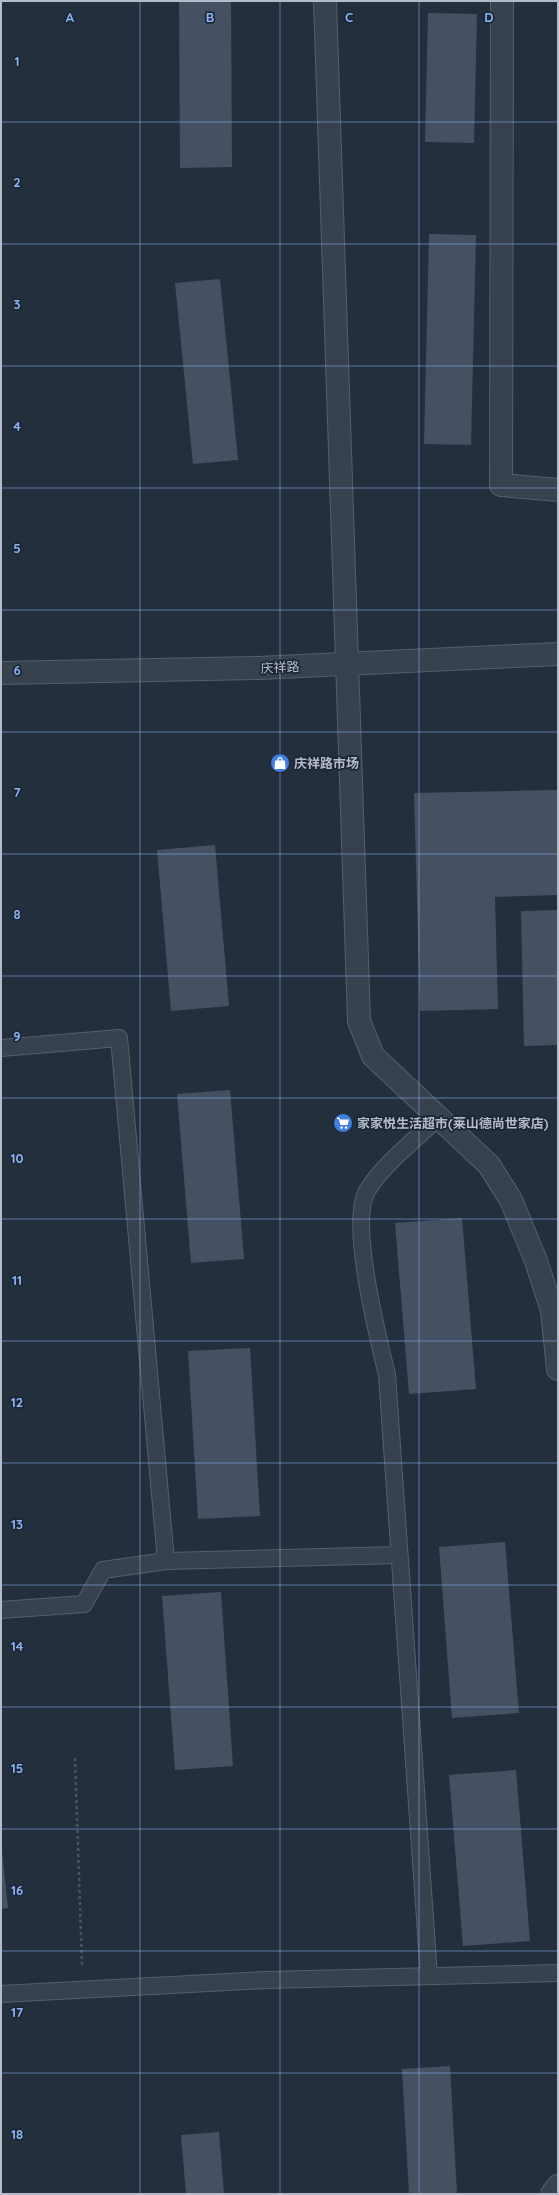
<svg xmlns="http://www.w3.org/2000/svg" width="559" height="2195" viewBox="0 0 559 2195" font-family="Quicksand,'Noto Sans SC',sans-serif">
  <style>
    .building { fill: #455162 }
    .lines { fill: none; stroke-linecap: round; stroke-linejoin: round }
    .lane-casing { stroke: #565f6c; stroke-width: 18 }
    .street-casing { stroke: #565f6c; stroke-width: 24 }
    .path { stroke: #44595c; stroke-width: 2.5; stroke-dasharray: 3 3; stroke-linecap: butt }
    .lane { stroke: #38414e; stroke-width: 16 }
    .street { stroke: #38414e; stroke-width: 22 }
    .grid { fill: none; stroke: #8ab4f8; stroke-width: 1; stroke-opacity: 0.55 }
    .labels { text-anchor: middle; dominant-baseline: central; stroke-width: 3.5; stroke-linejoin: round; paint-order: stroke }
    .street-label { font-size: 13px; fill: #b4bcc9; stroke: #1d2633 }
    .poi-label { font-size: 13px; font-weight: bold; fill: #b4bcc9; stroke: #1d2633; text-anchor: start }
    .grid-label { font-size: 13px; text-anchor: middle; font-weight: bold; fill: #8ab4f8; stroke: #1d2633; stroke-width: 3.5; stroke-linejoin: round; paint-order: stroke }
  </style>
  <rect width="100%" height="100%" fill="#242f3e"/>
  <g class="building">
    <path d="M179,1H231L232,167L180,168Z"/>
    <path d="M428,13L477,14L474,143L425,142Z"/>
    <path d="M429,234L476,235L471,445L424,444Z"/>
    <path d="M220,279L238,460L193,464L175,283Z"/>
    <path d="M558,790V895L495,897L498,1009L420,1011L414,793Z"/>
    <path d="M215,845L229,1006L171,1011L157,850Z"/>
    <path d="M558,910V1045L524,1046L521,911Z"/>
    <path d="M230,1090L244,1259L191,1263L177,1094Z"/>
    <path d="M462,1218L476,1389L409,1394L395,1223Z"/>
    <path d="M250,1348L260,1516L198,1519L188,1351Z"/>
    <path d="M505,1542L519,1713L452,1718L439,1547Z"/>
    <path d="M221,1592L233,1766L175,1770L162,1596Z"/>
    <path d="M516,1770L530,1941L463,1946L449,1775Z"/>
    <path d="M1,1841L8,1908L1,1909Z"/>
    <path d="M450,2066L457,2194H409L402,2069Z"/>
    <path d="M219,2132L224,2194H186L181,2135Z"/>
  </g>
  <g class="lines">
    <g class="lane-casing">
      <g id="lane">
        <path d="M1,1048L119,1038L166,1561"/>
        <path d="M1,1610L84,1604L103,1570L166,1561L399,1555"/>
        <path d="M429,1976L387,1375C378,1337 350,1227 366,1193C379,1168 418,1137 439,1117"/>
        <path d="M1,1994L266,1980L558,1973"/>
      </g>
    </g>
    <g class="street-casing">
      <g id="street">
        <path d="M325,1L359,1021L373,1056L489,1165L511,1200L536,1261L552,1310L558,1369"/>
        <path d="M502,1L501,485L558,490"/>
        <path d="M1,673L258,668L558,654"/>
        <path d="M552,2194L558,2186"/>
      </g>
    </g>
    <path class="path" d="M75,1758L82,1965"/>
    <use href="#lane" class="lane"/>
    <use href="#street" class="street"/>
  </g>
  <path class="grid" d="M140,1V2194M280,1V2194M419,1V2194M1,122H558M1,244H558M1,366H558M1,488H558M1,610H558M1,732H558M1,854H558M1,976H558M1,1098H558M1,1219H558M1,1341H558M1,1463H558M1,1585H558M1,1707H558M1,1829H558M1,1951H558M1,2073H558"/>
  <defs>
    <g id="shop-disc" transform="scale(1)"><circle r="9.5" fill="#3f7fe0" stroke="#1d2633"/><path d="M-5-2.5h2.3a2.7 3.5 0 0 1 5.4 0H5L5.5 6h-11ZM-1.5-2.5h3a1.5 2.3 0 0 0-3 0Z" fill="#fff"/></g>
    <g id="supermarket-disc" transform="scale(1)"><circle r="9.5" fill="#3f7fe0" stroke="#1d2633"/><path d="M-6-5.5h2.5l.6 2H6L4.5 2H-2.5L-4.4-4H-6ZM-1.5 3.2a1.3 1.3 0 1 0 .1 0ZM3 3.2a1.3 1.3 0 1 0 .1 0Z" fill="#fff"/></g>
  </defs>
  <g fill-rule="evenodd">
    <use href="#shop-disc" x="280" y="763"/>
    <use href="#supermarket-disc" x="343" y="1123"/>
  </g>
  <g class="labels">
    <g class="street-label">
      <text transform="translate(280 667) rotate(-3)">庆祥路</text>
    </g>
    <g class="poi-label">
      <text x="294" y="763">庆祥路市场</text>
      <text x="357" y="1123">家家悦生活超市(莱山德尚世家店)</text>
    </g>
  </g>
  <g class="grid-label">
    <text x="70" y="22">A</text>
    <text x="210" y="22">B</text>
    <text x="349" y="22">C</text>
    <text x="489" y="22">D</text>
    <text x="17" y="66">1</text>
    <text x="17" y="187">2</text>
    <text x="17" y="309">3</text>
    <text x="17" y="431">4</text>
    <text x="17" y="553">5</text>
    <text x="17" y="675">6</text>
    <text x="17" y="797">7</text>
    <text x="17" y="919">8</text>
    <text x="17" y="1041">9</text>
    <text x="17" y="1163">10</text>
    <text x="17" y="1285">11</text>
    <text x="17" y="1407">12</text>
    <text x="17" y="1529">13</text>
    <text x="17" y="1651">14</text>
    <text x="17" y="1773">15</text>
    <text x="17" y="1895">16</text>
    <text x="17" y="2017">17</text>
    <text x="17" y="2139">18</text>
  </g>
  <rect width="559" height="2195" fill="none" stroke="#b4bcc9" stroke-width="4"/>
</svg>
